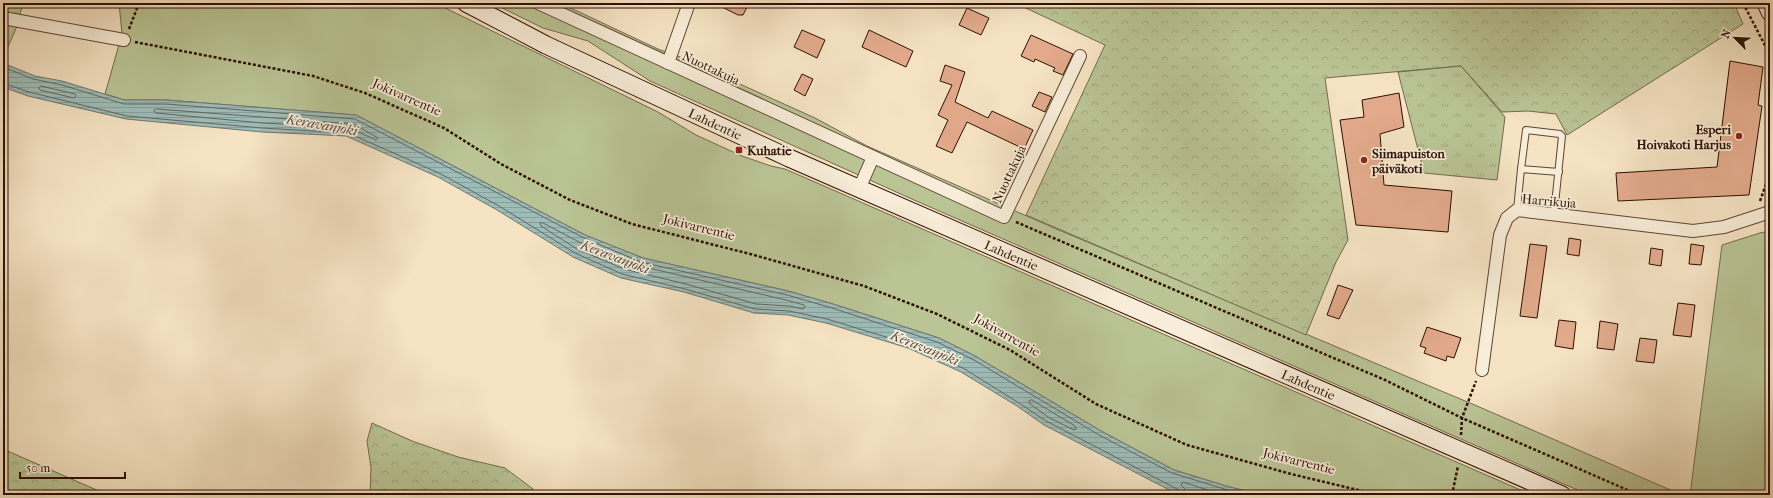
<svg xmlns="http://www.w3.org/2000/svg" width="1773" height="498" viewBox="0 0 1773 498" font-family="'IM FELL French Canon',serif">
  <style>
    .grass { fill: #bac495; stroke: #746a4c }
    .forest { fill: url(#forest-crowns); stroke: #746a4c }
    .park { fill: url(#park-tufts); stroke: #746a4c }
    .water { fill: url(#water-rules); stroke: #717771 }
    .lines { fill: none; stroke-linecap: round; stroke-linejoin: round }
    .shore { stroke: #66665e; stroke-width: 1 }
    .building { fill: #e2aa8b; stroke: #2e0f04 }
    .lane-casing { stroke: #604434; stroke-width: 8 }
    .street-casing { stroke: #604434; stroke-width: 14 }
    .secondary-casing { stroke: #2e0f04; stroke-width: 19 }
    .path { stroke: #2e0f04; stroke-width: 2.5; stroke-dasharray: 3 2; stroke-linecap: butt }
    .lane { stroke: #f8edd8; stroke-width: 6 }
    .street { stroke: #f8edd8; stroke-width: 12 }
    .secondary { stroke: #f8edd8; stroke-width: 17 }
    .poi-dot { fill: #8f2418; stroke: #f8edd8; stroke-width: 1.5 }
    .labels { text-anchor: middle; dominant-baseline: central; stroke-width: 3.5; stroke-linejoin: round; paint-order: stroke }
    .street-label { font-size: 13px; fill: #2e0f04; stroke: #f8edd8 }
    .poi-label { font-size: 13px; font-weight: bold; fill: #2e0f04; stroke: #f8edd8; text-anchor: start }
    .water-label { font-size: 14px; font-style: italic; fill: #554c43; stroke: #f8edd8 }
  </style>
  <defs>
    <pattern id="forest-crowns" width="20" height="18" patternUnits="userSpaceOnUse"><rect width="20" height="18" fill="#bac495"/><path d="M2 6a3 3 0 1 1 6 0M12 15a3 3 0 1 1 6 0" fill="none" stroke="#a0a77f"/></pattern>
    <pattern id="park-tufts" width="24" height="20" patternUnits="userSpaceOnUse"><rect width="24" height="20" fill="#bac495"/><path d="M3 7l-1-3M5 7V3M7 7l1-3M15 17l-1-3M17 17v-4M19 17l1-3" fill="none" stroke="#a0a77f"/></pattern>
    <pattern id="water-rules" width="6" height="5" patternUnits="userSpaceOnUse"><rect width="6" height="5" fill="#9dbdb9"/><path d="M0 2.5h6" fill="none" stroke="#88a19d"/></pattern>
  </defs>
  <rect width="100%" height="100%" fill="#f5e3c3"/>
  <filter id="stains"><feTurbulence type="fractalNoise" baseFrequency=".005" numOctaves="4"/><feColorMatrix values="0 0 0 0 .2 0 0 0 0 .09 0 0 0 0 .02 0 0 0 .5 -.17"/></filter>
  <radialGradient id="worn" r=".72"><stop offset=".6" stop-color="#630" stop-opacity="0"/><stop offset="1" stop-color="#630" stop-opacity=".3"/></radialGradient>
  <g class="grass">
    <path d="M119,3H435L658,112L696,135L742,156L771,166L785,169L1532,495H1261L1226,486L1174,470L1101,431L975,356L939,338L833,304L788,291L643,258L585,235L356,115L166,100H124L105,94L122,34Z"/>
    <path d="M492,3H560L658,49L680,57L815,118L867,146L1054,228L1477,406L1682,495H1589L914,200L650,81L588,41L543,28Z"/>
    <path d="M3,21L18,24L3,58Z"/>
    <path d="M1763,232L1770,238V495H1690L1722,245Z"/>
  </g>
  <g class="forest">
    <path d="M3,3H23L19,18L3,14Z"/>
    <path d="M1015,3H1734L1743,24L1567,135L1556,114L1528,111L1502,112L1461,66L1325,78L1348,240L1336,262L1306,335L1026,215L1105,45Z"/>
    <path d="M372,423L412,441L458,457L505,468L533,489V495H370L371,468L367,441Z"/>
    <path d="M3,449L108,495H3Z"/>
  </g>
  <path class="park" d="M1461,66L1505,117L1497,180L1424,173L1398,72Z"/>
  <path class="water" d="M3,63L35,76L62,81L124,100H166L356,115L585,235L643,258L788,291L833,304L939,338L975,356L1101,431L1174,470L1226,486L1261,495H1183L1175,493L1044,425L1017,406L961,372L908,348L826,323L788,315L754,313L684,292L621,278L573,257L497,210L438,177L346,136L262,132L126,119L28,96L3,87Z"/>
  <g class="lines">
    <g class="shore">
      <path d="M3,67L33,79L62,85L124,104H166L355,119L584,238L641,262L787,295L832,308L937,342L974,360L1099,435L1172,473L1244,495"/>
      <path d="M3,83L29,92L127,116L262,128L348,133L439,173L499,206L575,253L622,274L685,289L755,309L789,311L827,319L909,344L963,368L1019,403L1046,421L1179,490L1181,495"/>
      <path d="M41,86L75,94L76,96L74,98L40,90L39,88Z"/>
      <path d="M156,109L354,124L378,138L376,140L347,127L262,123L156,113L154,111Z"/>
      <path d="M543,223L581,243L640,266L786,300L804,305L805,307L803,309L789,306L756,304L686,284L624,269L577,249L541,226L540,223Z"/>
      <path d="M1032,400L1075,426L1076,429L1074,430L1048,417L1029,403V401Z"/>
      <path d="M1186,495V490L1181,485L1183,482L1223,495"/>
    </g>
  </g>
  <g class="building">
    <path d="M714,3H749L743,15H738Z"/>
    <path d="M967,8L989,18L981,35L959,25Z"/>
    <path d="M802,30L825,40L817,58L794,47Z"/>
    <path d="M869,30L913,51L906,67L862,47Z"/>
    <path d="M1031,35L1073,54L1063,75L1053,71L1055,68L1035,59L1034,62L1021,56Z"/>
    <path d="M1730,61L1763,67L1758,105L1762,106L1749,195L1618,201L1616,173L1717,167Z"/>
    <path d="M945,65L965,72L955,102L988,118L992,111L1033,130L1024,149L967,122L952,153L936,146L948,120L938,115L952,85L940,81Z"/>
    <path d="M802,74L813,79L805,96L794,90Z"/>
    <path d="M1039,92L1052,97L1045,112L1032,106Z"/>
    <path d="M1399,93L1404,127L1380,134L1384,185L1452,191L1448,232L1356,225L1340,120L1364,117L1362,100Z"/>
    <path d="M1569,238L1581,240L1579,256L1567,254Z"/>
    <path d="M1530,244L1547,246L1537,318L1520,316Z"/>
    <path d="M1691,244L1704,246L1701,265L1689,264Z"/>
    <path d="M1651,248L1663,250L1661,266L1649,264Z"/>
    <path d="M1338,285L1353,290L1339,319L1327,315Z"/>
    <path d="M1678,303L1695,305L1691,337L1673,335Z"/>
    <path d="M1559,320L1576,322L1573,349L1555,346Z"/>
    <path d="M1600,321L1618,324L1614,350L1597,348Z"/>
    <path d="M1427,327L1461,338L1454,358L1447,356L1446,361L1424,353L1426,348L1420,346Z"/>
    <path d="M1640,338L1657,340L1654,363L1636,361Z"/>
  </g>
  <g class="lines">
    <g class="lane-casing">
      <g id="lane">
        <path d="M1521,169L1526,130L1560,134L1562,136L1554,214"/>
        <path d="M1517,210L1521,169L1559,172"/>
      </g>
    </g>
    <g class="street-casing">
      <g id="street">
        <path d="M538,3L1004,217L1080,56"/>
        <path d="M3,18L124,40"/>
        <path d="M668,63L689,3"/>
        <path d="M859,189L873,157"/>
        <path d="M1482,370L1500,235L1507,218L1517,210L1693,231L1724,227L1770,212"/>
      </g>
    </g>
    <g class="secondary-casing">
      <g id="secondary">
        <path id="s1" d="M466,3L546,45L789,158L1562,495"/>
        <path d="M1766,3L1770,12"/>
      </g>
    </g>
    <g class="path">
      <path d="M1743,3L1770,55"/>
      <path d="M129,29L139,3"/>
      <path d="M135,42L313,76L365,93L444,128L501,164L570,200L632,224L754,255L864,286L937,314L1010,350L1096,404L1187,445L1291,474L1379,495"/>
      <path d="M1760,201L1770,173"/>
      <path d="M1016,222L1385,380L1462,418L1639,495"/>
      <path d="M1461,435L1462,418L1476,381"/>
      <path d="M1452,495L1458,466"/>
    </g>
    <use href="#lane" class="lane"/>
    <use href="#street" class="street"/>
    <use href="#secondary" class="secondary"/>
  </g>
  <g class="poi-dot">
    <circle cx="1739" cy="136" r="4"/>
    <rect x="735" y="146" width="8" height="8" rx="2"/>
    <circle cx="1364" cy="160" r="4"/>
  </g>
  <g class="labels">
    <g class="street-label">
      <text transform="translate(711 68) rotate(25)">Nuottakuja</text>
      <text transform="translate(407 97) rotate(24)">Jokivarrentie</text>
      <text stroke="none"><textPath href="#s1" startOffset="277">Lahdentie</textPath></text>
      <text transform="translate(1009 174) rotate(-65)">Nuottakuja</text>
      <text transform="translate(1549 201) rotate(5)">Harrikuja</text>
      <text transform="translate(699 227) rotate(14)">Jokivarrentie</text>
      <text stroke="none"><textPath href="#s1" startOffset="601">Lahdentie</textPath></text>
      <text transform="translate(1007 335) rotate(29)">Jokivarrentie</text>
      <text stroke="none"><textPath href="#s1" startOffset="925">Lahdentie</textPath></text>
      <text transform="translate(1299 461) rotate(14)">Jokivarrentie</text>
    </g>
    <g class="poi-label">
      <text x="1731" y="129" text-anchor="end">Esperi<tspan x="1731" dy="15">Hoivakoti Harjus</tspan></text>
      <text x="747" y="150">Kuhatie</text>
      <text x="1372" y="153">Siimapuiston<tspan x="1372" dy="15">päiväkoti</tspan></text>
    </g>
    <g class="water-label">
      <text transform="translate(322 125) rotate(10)">Keravanjoki</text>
      <text transform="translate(615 257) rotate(21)">Keravanjoki</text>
      <text transform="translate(925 348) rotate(22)">Keravanjoki</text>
    </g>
  </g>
  <rect width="1773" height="498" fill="none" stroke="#f5e3c3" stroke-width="16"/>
  <rect x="4" y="4" width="1765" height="490" fill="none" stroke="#2e0f04" stroke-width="2"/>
  <rect x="8" y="8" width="1757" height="482" fill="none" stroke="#2e0f04"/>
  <g transform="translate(1735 38) rotate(294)" stroke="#f8edd8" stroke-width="3" paint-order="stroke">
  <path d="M0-3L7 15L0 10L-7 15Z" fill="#2e0f04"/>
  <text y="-6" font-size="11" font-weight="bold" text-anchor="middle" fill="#2e0f04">N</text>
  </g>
  <path d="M20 472v6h105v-6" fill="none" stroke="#2e0f04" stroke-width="2"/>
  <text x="26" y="472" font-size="12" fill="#2e0f04" stroke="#f8edd8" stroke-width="3" paint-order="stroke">50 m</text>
  <rect width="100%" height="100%" filter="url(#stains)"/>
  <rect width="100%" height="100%" fill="url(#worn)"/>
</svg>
